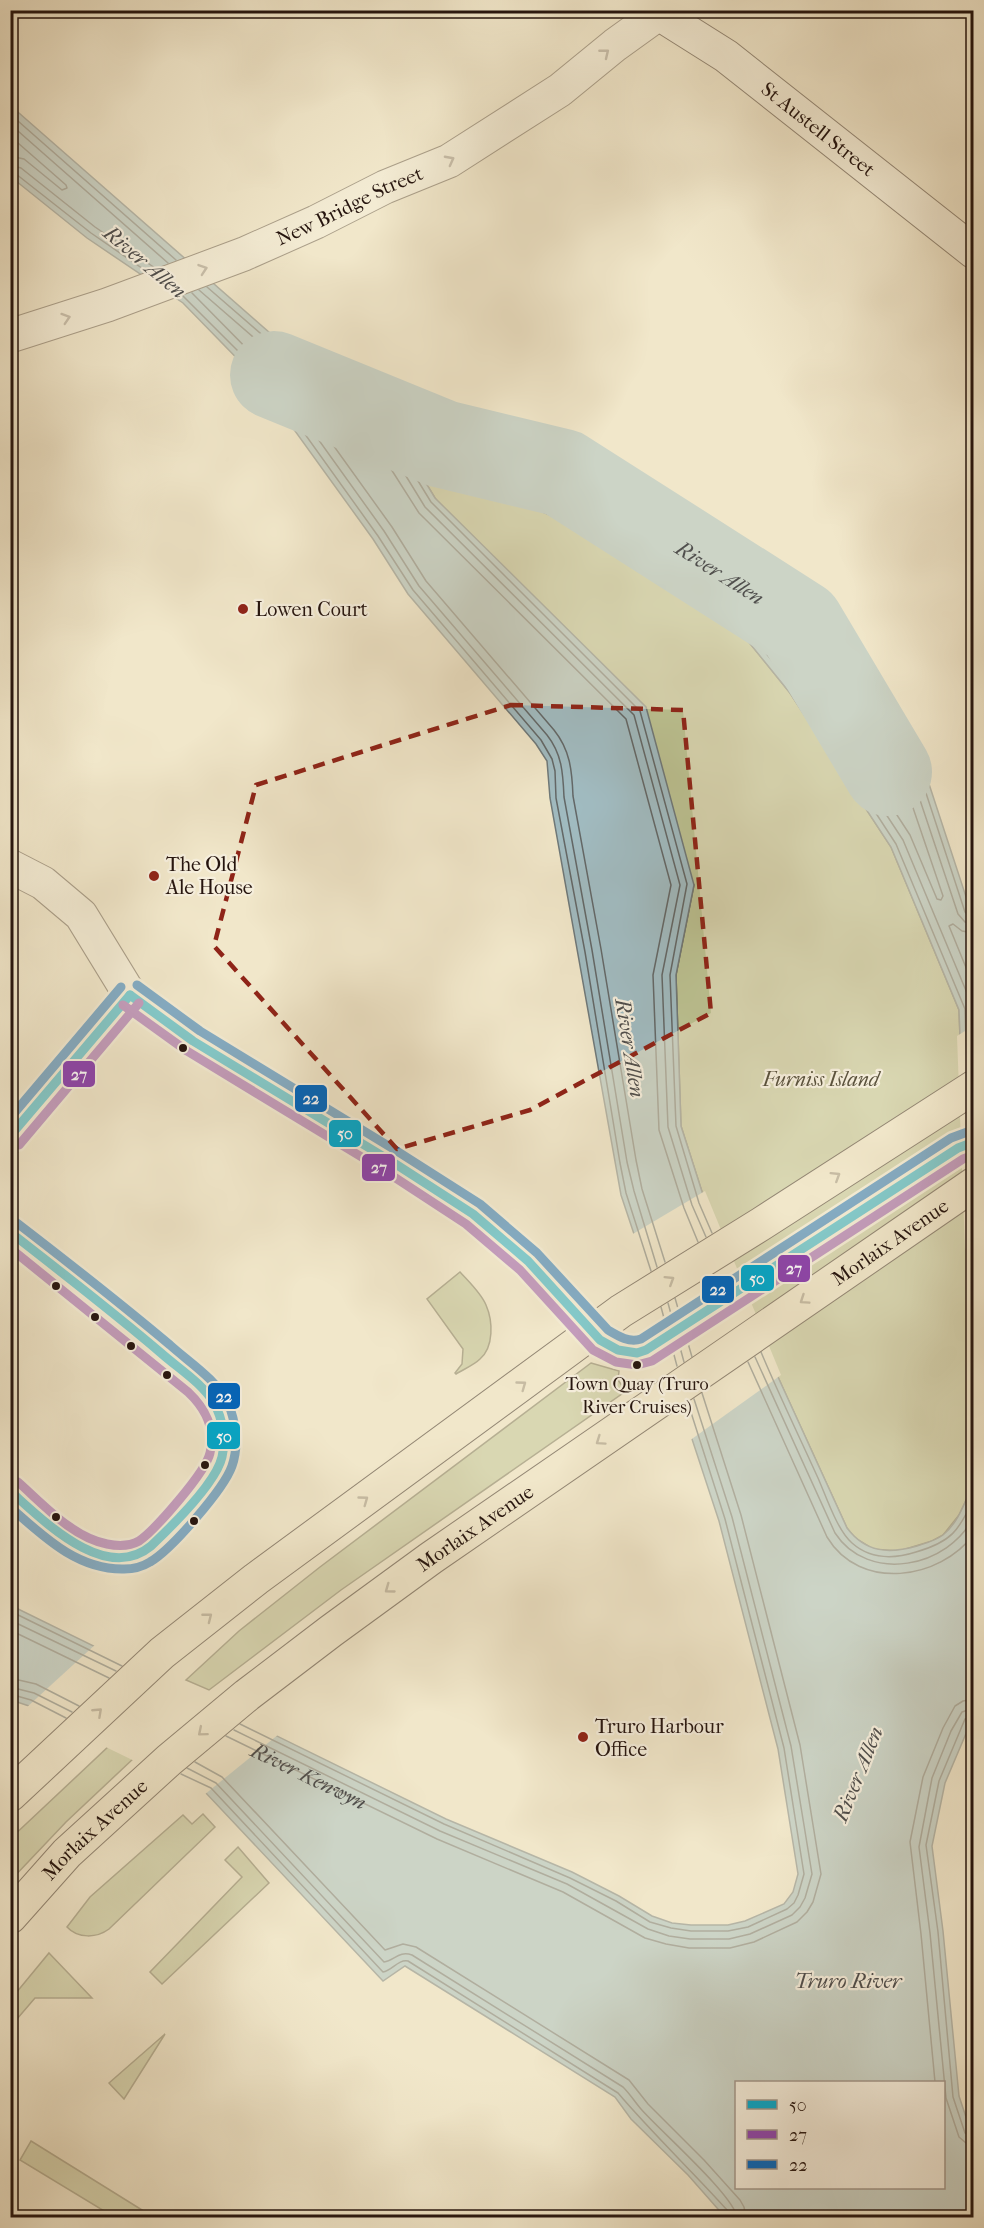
<svg xmlns="http://www.w3.org/2000/svg" width="984" height="2228" viewBox="0 0 984 2228" font-family="'IM FELL French Canon',serif">
  <style>
    .green { fill: #bdc494; stroke: #716c51; stroke-width: 1.5 }
    .water { fill: #a1bcc2; stroke: #6f797a; stroke-width: 1.5; fill-rule: evenodd }
    .pier { fill: #f1e7ca }
    .lines { fill: none; stroke-linecap: round; stroke-linejoin: round }
    .shore { stroke: #636868; stroke-width: 1.5 }
    .river { stroke: #a1bcc2; stroke-width: 88 }
    .minor-casing { stroke: #58493d; stroke-width: 35 }
    .secondary-casing { stroke: #25140e; stroke-width: 35 }
    .trunk-casing { stroke: #25140e; stroke-width: 35 }
    .minor { stroke: #f6efdd; stroke-width: 33 }
    .secondary { stroke: #f6efdd; stroke-width: 33 }
    .trunk { stroke: #f1e7ca; stroke-width: 33 }
    .bus-1-casing { stroke: #f6efdd; stroke-width: 14 }
    .bus-2-casing { stroke: #f6efdd; stroke-width: 14 }
    .bus-3-casing { stroke: #f6efdd; stroke-width: 14 }
    .bus-1 { stroke: #00a9ce; stroke-width: 9 }
    .bus-2 { stroke: #8e44ad; stroke-width: 9 }
    .bus-3 { stroke: #0065bd; stroke-width: 9 }
    .oneway { stroke: #988c80 }
    .oneway2 { stroke: #958875 }
    .marked { fill: none; stroke: #8f2418; stroke-width: 4.5; stroke-dasharray: 12 8; stroke-linejoin: round }
    .poi-dot { fill: #8f2418; stroke: #f6efdd; stroke-width: 2 }
    .bus-dot { fill: #25140e; stroke: #f6efdd; stroke-width: 2 }
    .labels { text-anchor: middle; dominant-baseline: central; stroke-width: 4.5; stroke-linejoin: round; paint-order: stroke }
    .bus-label { font-size: 18px; fill: #25140e; stroke: #f6efdd }
    .street-label { font-size: 20px; fill: #25140e; stroke: #f6efdd }
    .poi-label { font-size: 20px; fill: #25140e; stroke: #f6efdd; text-anchor: start }
    .park-label { font-size: 20px; font-style: italic; fill: #5a523d; stroke: #f6efdd }
    .water-label { font-size: 21px; font-style: italic; fill: #504f4d; stroke: #f6efdd }
    .line-badge { stroke: #f6efdd; stroke-width: 2 }
    .badge-label { font-size: 16px; text-anchor: middle; font-weight: bold; fill: #fff }
  </style>
  <rect width="100%" height="100%" fill="#f1e7ca"/>
  <filter id="stains"><feTurbulence type="fractalNoise" baseFrequency=".00333" numOctaves="4"/><feColorMatrix values="0 0 0 0 .2 0 0 0 0 .09 0 0 0 0 .02 0 0 0 .5 -.17"/></filter>
  <radialGradient id="worn" r=".72"><stop offset=".6" stop-color="#630" stop-opacity="0"/><stop offset="1" stop-color="#630" stop-opacity=".3"/></radialGradient>
  <g class="green">
    <path d="M408,454L697,578L790,693L891,847L959,1010L968,1254L974,1299V1484L959,1515L943,1535L932,1541L899,1551L873,1549L855,1538L847,1528L778,1377L705,1201L681,1126L676,975L694,885L435,498Z"/>
    <path d="M460,1272C469,1282 481,1293 486,1305C493,1321 494,1347 480,1359C474,1365 464,1369 456,1374L455,1373L462,1364L463,1349L427,1299Z"/>
    <path d="M591,1363L619,1371L618,1380L626,1391L341,1590L209,1690L186,1680L239,1631L320,1567Z"/>
    <path d="M109,1746L134,1758L66,1822L11,1880L10,1839Z"/>
    <path d="M203,1814L215,1827L109,1929C97,1938 78,1939 67,1927L90,1897L183,1815L192,1824Z"/>
    <path d="M238,1847L269,1883L162,1984L150,1972L242,1877L225,1860Z"/>
    <path d="M49,1953L92,1998H35L11,2026V1999Z"/>
    <path d="M165,2034L160,2042L124,2099L109,2083Z"/>
    <path d="M31,2141L142,2210L153,2217H114L20,2160Z"/>
  </g>
  <path class="water" d="M11,106L408,454V415L615,505L759,591L929,784L973,918V1299L968,1254L959,1010L891,847L790,693L697,578L409,455L435,498L646,707L694,885L676,975L681,1126L705,1201L778,1377L847,1528C866,1553 889,1554 917,1546C926,1543 935,1541 943,1535C958,1523 965,1502 973,1484V1717L945,1783L932,1846L943,1931L959,2096L973,2138V2217H725L688,2175L631,2119L615,2097L405,1966L383,1981L206,1793L29,1706L11,1700L10,1605L446,1819L572,1872L619,1896L652,1916L672,1923L691,1925H728L745,1921L784,1904L793,1892L798,1874L778,1749L719,1521L692,1439L634,1234L621,1195L550,798L547,761L536,744L408,594L373,539L259,381L183,303L87,238L11,177ZM736,2082H944V2188H736Z"/>
  <g class="pier">
    <path d="M973,1026L974,1243L965,1249L957,1036Z"/>
    <path d="M705,1191L781,1375L689,1441L631,1235Z"/>
    <path d="M97,1643L279,1734L204,1795L26,1708Z"/>
  </g>
  <g class="lines">
    <g class="shore">
      <path d="M10,114L176,260"/>
      <path d="M10,124L168,263"/>
      <path d="M10,136L66,185L67,188L62,190L24,159L10,156"/>
      <path d="M10,165L21,168L95,227L155,268"/>
      <path d="M10,173L16,174L91,233L146,271"/>
      <path d="M207,287L404,458L431,502L640,711L687,884L670,975L676,1126L699,1203L712,1233"/>
      <path d="M199,290L398,463L425,507L634,715L680,885L662,975L668,1127L692,1205L706,1237"/>
      <path d="M192,293L270,372L384,531L419,586L547,735C562,754 563,773 564,797L592,950L627,1162L634,1191L657,1267"/>
      <path d="M183,296L264,377L378,536L413,590L541,740L552,759L555,771L556,798L585,952L620,1163L626,1193L651,1271"/>
      <path d="M426,438L608,517L618,523V526L615,528L424,446L422,440Z"/>
      <path d="M836,716H840L909,796L943,896L941,900L937,899L910,835L835,720Z"/>
      <path d="M974,924L965,922L958,914L917,791L751,601L732,590H728V595L801,685L903,840L972,1005L974,1039"/>
      <path d="M974,933L962,931L953,924L949,926L974,987"/>
      <path d="M967,1071L965,1009L896,844L795,689L702,574L416,451L415,427L419,426L612,511L755,595L924,787L965,912L968,915L974,916"/>
      <path d="M665,1262L642,1189L636,1160L601,949L573,796C572,770 570,750 554,730L426,581L392,527L295,392L296,388L307,395L391,469L419,513L626,719L671,885L653,975L659,1130L684,1208L698,1242"/>
      <path d="M675,1298L692,1357"/>
      <path d="M668,1303L684,1362"/>
      <path d="M661,1307L677,1366"/>
      <path d="M761,1352C779,1395 799,1436 818,1478C826,1496 837,1530 852,1543C870,1559 894,1559 916,1552C951,1542 959,1531 974,1498"/>
      <path d="M755,1357L835,1533C868,1584 949,1568 974,1516"/>
      <path d="M748,1362L827,1537C860,1592 940,1580 974,1534"/>
      <path d="M10,1611L122,1666"/>
      <path d="M10,1620L116,1671"/>
      <path d="M10,1630L109,1678"/>
      <path d="M10,1678L36,1684L79,1706"/>
      <path d="M10,1687L34,1693L72,1712"/>
      <path d="M10,1694L31,1700L66,1718"/>
      <path d="M974,1708L962,1712L951,1731L932,1778L919,1847L930,1933L946,2098L959,2137L966,2143L974,2144"/>
      <path d="M974,1716L965,1719L939,1781L926,1845L938,1932L953,2097L965,2133L974,2137"/>
      <path d="M240,1724L444,1824L570,1878L616,1901L650,1922L671,1928L691,1931H728L748,1927L787,1909L794,1903L798,1895L804,1874L784,1748L725,1519L688,1403"/>
      <path d="M234,1730L440,1831L567,1884L648,1929L669,1936L690,1939H729L750,1934L792,1915L800,1907L805,1898L812,1874L791,1746L732,1517L694,1399"/>
      <path id="s1" d="M226,1736L437,1839L563,1892L645,1938L666,1944L689,1948H730L754,1942L797,1922L807,1912L813,1902L821,1874L800,1745L741,1515L702,1393"/>
      <path d="M195,1762L222,1777L385,1950L403,1944L416,1947L629,2080L648,2104L704,2160L740,2200L744,2207L746,2218"/>
      <path d="M187,1768L216,1783L384,1962C394,1961 399,1950 412,1955L623,2087C630,2094 635,2102 641,2109C658,2129 736,2197 737,2218"/>
      <path d="M181,1774L211,1788L383,1972C392,1971 398,1959 408,1961L618,2093C653,2134 692,2171 728,2211L729,2218"/>
      <path d="M935,2082L921,1934L910,1842L923,1777L943,1728L955,1706L963,1701L974,1699"/>
    </g>
    <path class="river" id="s2" d="M274,375L443,444L563,473L800,624L888,772"/>
    <g class="minor-casing">
      <g id="minor">
        <path id="s3" d="M10,336L107,305L244,254L316,222L385,187L449,161L560,90L615,45L658,14"/>
        <path d="M10,866L43,883L81,915L130,995L193,1041L394,1163L473,1214L528,1261L593,1333"/>
        <path d="M10,1137L130,995"/>
      </g>
    </g>
    <g class="secondary-casing">
      <g id="secondary">
        <path id="s4" d="M653,10L726,56L974,252"/>
      </g>
    </g>
    <g class="trunk-casing">
      <g id="trunk">
        <path d="M10,1795L162,1653L256,1579L621,1311L761,1224L974,1087"/>
        <path id="s5" d="M10,1917L67,1853L169,1760L247,1695L331,1631L431,1558L974,1184"/>
      </g>
    </g>
    <use href="#minor" class="minor"/>
    <use href="#secondary" class="secondary"/>
    <use href="#trunk" class="trunk"/>
    <g class="bus-1-casing">
      <g id="bus-1">
        <path d="M130,995L193,1041L394,1163L473,1214L528,1261L600,1340L618,1350L637,1353L646,1350L958,1148L974,1142"/>
        <path d="M10,1136L130,995"/>
        <path d="M10,1232C61,1272 112,1311 161,1353C179,1369 202,1383 214,1403C223,1419 226,1440 222,1457C216,1483 171,1527 151,1546C105,1584 43,1520 10,1491"/>
      </g>
    </g>
    <g class="bus-2-casing">
      <g id="bus-2">
        <path d="M123,1005L187,1051L388,1173L466,1224L520,1270L593,1350L616,1362L637,1365L652,1361L963,1159L974,1155"/>
        <path d="M19,1145L139,1003"/>
        <path d="M10,1248L188,1392C205,1408 216,1429 210,1453C206,1472 155,1530 139,1541C130,1546 117,1546 107,1544C72,1537 44,1505 18,1482"/>
      </g>
    </g>
    <g class="bus-3-casing">
      <g id="bus-3">
        <path d="M137,985L200,1031L400,1153L480,1204L537,1253L608,1330C618,1336 629,1343 641,1339L951,1138L970,1131"/>
        <path d="M10,1118L121,987"/>
        <path d="M10,1507C43,1536 77,1570 124,1569C132,1569 142,1567 150,1562C171,1550 224,1489 232,1466C239,1446 236,1422 228,1403C216,1379 190,1363 170,1345C120,1303 69,1263 17,1223"/>
      </g>
    </g>
    <use href="#bus-1" class="bus-1"/>
    <use href="#bus-2" class="bus-2"/>
    <use href="#bus-3" class="bus-3"/>
  </g>
  <defs><path id="oneway-chevron" d="M-2-3.5L2.5 0L-2 3.5" fill="none" stroke-width="1.6" stroke-linecap="round" stroke-linejoin="round" transform="scale(1.5)"/></defs>
  <g class="oneway">
    <use href="#oneway-chevron" transform="translate(605 53) rotate(-39)"/>
    <use href="#oneway-chevron" transform="translate(450 160) rotate(-28)"/>
    <use href="#oneway-chevron" transform="translate(203 269) rotate(-19)"/>
    <use href="#oneway-chevron" transform="translate(66 318) rotate(-18)"/>
  </g>
  <g class="oneway2">
    <use href="#oneway-chevron" transform="translate(836 1176) rotate(-32)"/>
    <use href="#oneway-chevron" transform="translate(670 1280) rotate(-32)"/>
    <use href="#oneway-chevron" transform="translate(804 1300) rotate(146)"/>
    <use href="#oneway-chevron" transform="translate(522 1385) rotate(-36)"/>
    <use href="#oneway-chevron" transform="translate(600 1441) rotate(145)"/>
    <use href="#oneway-chevron" transform="translate(364 1500) rotate(-36)"/>
    <use href="#oneway-chevron" transform="translate(389 1589) rotate(144)"/>
    <use href="#oneway-chevron" transform="translate(208 1617) rotate(-38)"/>
    <use href="#oneway-chevron" transform="translate(98 1712) rotate(-43)"/>
    <use href="#oneway-chevron" transform="translate(202 1732) rotate(140)"/>
  </g>
  <path d="M0 0H984V2228H0ZM511,705L683,710L711,1013L530,1110L397,1149L214,946L256,785Z" fill="#f1e7ca" fill-opacity=".55" fill-rule="evenodd"/>
  <path class="marked" d="M511,705L683,710L711,1013L530,1110L397,1149L214,946L256,785Z"/>
  <g class="poi-dot">
    <circle cx="243" cy="609" r="6"/>
    <circle cx="154" cy="876" r="6"/>
    <circle cx="583" cy="1737" r="6"/>
  </g>
  <g class="bus-dot">
    <circle cx="183" cy="1048" r="5"/>
    <circle cx="56" cy="1286" r="5"/>
    <circle cx="95" cy="1317" r="5"/>
    <circle cx="131" cy="1346" r="5"/>
    <circle cx="637" cy="1365" r="5"/>
    <circle cx="167" cy="1375" r="5"/>
    <circle cx="205" cy="1465" r="5"/>
    <circle cx="56" cy="1517" r="5"/>
    <circle cx="194" cy="1521" r="5"/>
  </g>
  <g class="labels">
    <g class="bus-label">
      <text x="637" y="1384">Town Quay (Truro<tspan x="637" dy="23">River Cruises)</tspan></text>
    </g>
    <g class="street-label">
      <text stroke="none"><textPath href="#s4" startOffset="204">St Austell Street</textPath></text>
      <text stroke="none"><textPath href="#s3" startOffset="364">New Bridge Street</textPath></text>
      <text stroke="none"><textPath href="#s5" startOffset="1112">Morlaix Avenue</textPath></text>
      <text stroke="none"><textPath href="#s5" startOffset="608">Morlaix Avenue</textPath></text>
      <text stroke="none"><textPath href="#s5" startOffset="122">Morlaix Avenue</textPath></text>
    </g>
    <g class="poi-label">
      <text x="255" y="609">Lowen Court</text>
      <text x="166" y="864">The Old<tspan x="166" dy="23">Ale House</tspan></text>
      <text x="595" y="1726">Truro Harbour<tspan x="595" dy="23">Office</tspan></text>
    </g>
    <g class="park-label">
      <text x="821" y="1079">Furniss Island</text>
    </g>
    <g class="water-label">
      <text transform="translate(145 262) rotate(40)">River Allen</text>
      <text stroke="none"><textPath href="#s2" startOffset="492">River Allen</textPath></text>
      <text transform="translate(630 1048) rotate(81)">River Allen</text>
      <text transform="translate(858 1774) rotate(-68)">River Allen</text>
      <text stroke="none"><textPath href="#s1" startOffset="92">River Kenwyn</textPath></text>
      <text x="848" y="1981">Truro River</text>
    </g>
  </g>
  <g class="line-badge">
    <rect x="62" y="1060" width="34" height="28" rx="6" fill="#8e44ad"/>
    <rect x="294" y="1084" width="34" height="29" rx="6" fill="#0065bd"/>
    <rect x="328" y="1119" width="34" height="29" rx="6" fill="#00a9ce"/>
    <rect x="361" y="1153" width="35" height="29" rx="6" fill="#8e44ad"/>
    <rect x="777" y="1254" width="34" height="29" rx="6" fill="#8e44ad"/>
    <rect x="740" y="1264" width="35" height="28" rx="6" fill="#00a9ce"/>
    <rect x="701" y="1275" width="34" height="29" rx="6" fill="#0065bd"/>
    <rect x="207" y="1382" width="34" height="28" rx="6" fill="#0065bd"/>
    <rect x="206" y="1421" width="35" height="29" rx="6" fill="#00a9ce"/>
  </g>
  <g class="badge-label">
    <text x="79" y="1080">27</text>
    <text x="311" y="1104">22</text>
    <text x="345" y="1139">50</text>
    <text x="379" y="1173">27</text>
    <text x="794" y="1274">27</text>
    <text x="757" y="1284">50</text>
    <text x="718" y="1295">22</text>
    <text x="224" y="1402">22</text>
    <text x="224" y="1442">50</text>
  </g>
  <rect width="984" height="2228" fill="none" stroke="#f1e7ca" stroke-width="36"/>
  <rect x="12" y="12" width="960" height="2204" fill="none" stroke="#25140e" stroke-width="3"/>
  <rect x="18" y="18" width="948" height="2192" fill="none" stroke="#25140e" stroke-width="1.5"/>
  <rect x="735" y="2081" width="210" height="108" fill="#f6efdd" stroke="#a2978a" stroke-width="1.5"/>
  <rect x="747" y="2100" width="30" height="9" fill="#00a9ce" stroke="#a2978a" stroke-width="1.5"/>
  <text x="789" y="2111" font-size="18" fill="#25140e">50</text>
  <rect x="747" y="2130" width="30" height="9" fill="#8e44ad" stroke="#a2978a" stroke-width="1.5"/>
  <text x="789" y="2141" font-size="18" fill="#25140e">27</text>
  <rect x="747" y="2160" width="30" height="9" fill="#0065bd" stroke="#a2978a" stroke-width="1.5"/>
  <text x="789" y="2171" font-size="18" fill="#25140e">22</text>
  <rect width="100%" height="100%" filter="url(#stains)"/>
  <rect width="100%" height="100%" fill="url(#worn)"/>
</svg>
